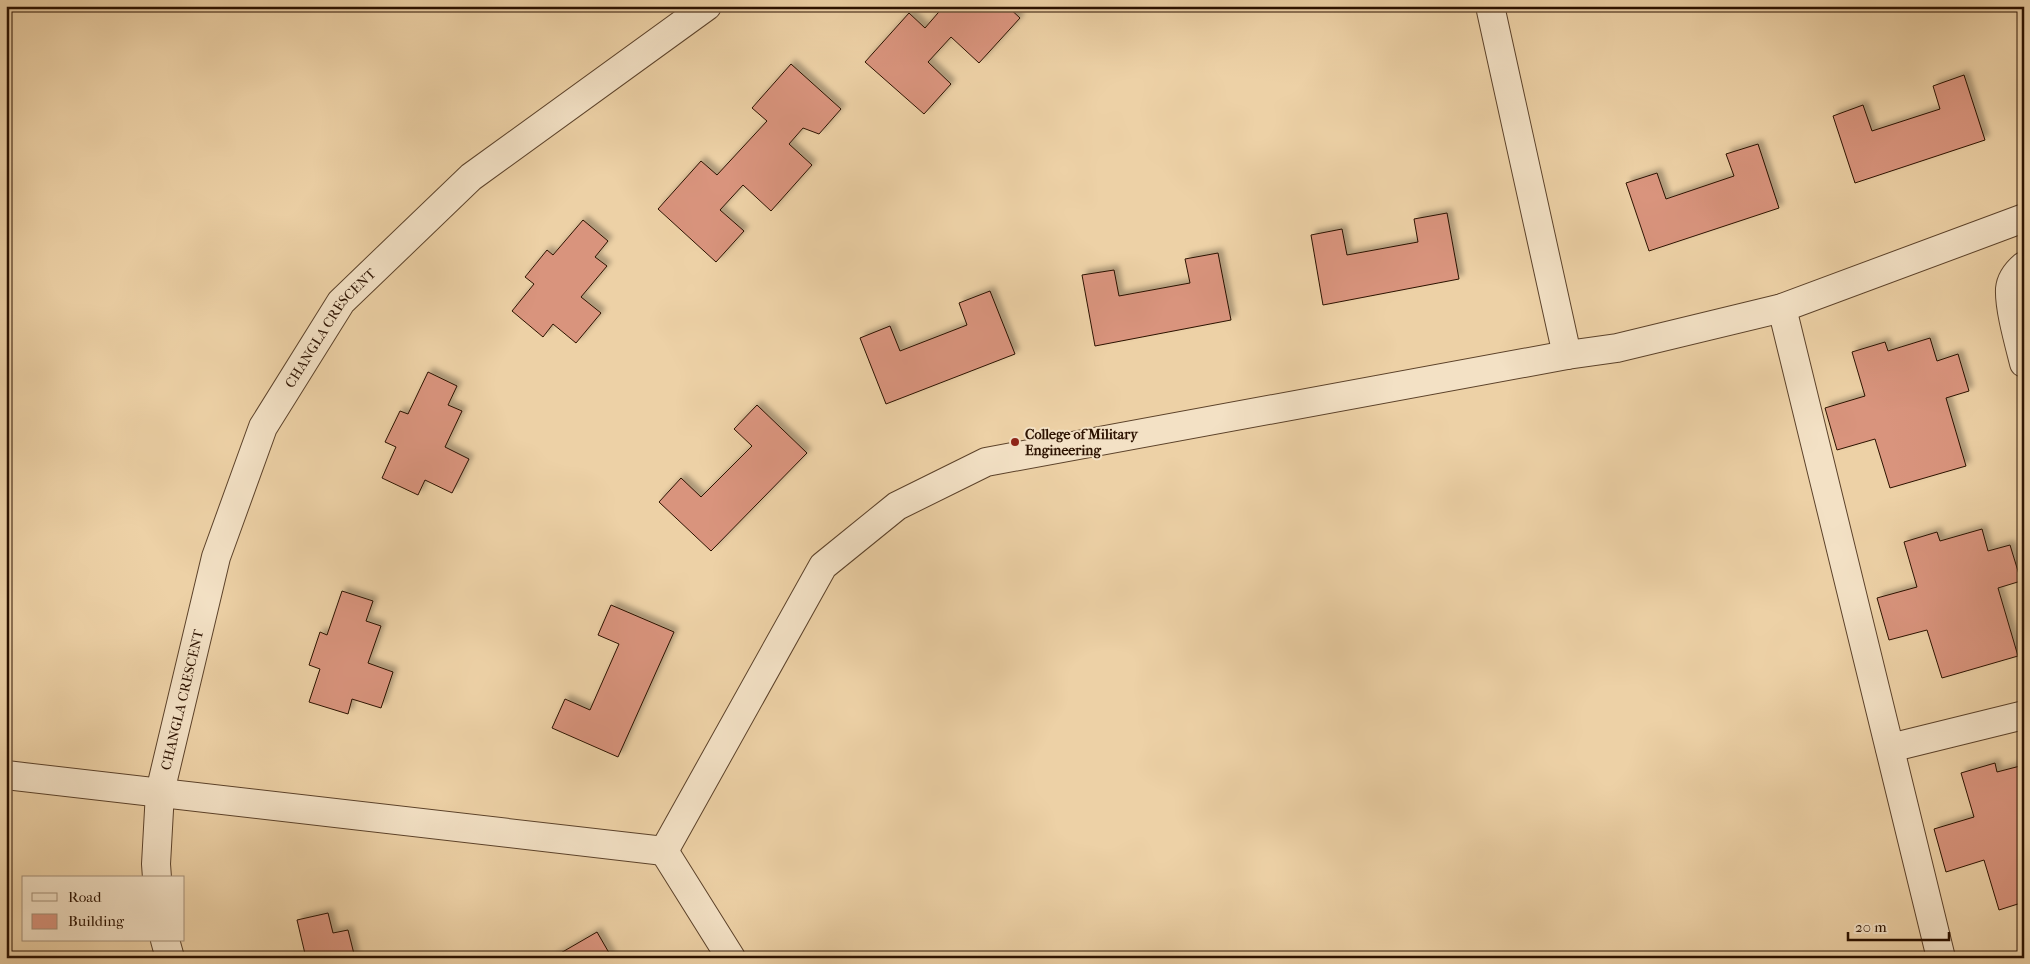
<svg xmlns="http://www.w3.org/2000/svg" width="2030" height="964" viewBox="0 0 2030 964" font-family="'IM FELL French Canon',serif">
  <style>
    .building { fill: #d9947d; stroke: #2c1200; filter: url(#shadow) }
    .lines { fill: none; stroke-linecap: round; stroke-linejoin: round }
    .minor-casing { stroke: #5c422a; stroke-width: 30 }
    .minor { stroke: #f3e1c5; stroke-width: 28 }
    .poi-dot { fill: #8f2418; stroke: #f3e1c5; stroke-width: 2 }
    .labels { text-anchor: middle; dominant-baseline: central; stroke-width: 4; stroke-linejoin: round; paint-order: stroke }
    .street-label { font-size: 14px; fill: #2c1200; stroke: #f3e1c5 }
    .poi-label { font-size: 14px; font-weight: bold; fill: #2c1200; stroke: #f3e1c5; text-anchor: start }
  </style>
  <defs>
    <filter id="shadow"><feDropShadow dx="4.5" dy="-4.5" stdDeviation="2.5" flood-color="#0004"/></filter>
  </defs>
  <rect width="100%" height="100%" fill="#edd1a6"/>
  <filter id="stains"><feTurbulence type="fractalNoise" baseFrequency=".004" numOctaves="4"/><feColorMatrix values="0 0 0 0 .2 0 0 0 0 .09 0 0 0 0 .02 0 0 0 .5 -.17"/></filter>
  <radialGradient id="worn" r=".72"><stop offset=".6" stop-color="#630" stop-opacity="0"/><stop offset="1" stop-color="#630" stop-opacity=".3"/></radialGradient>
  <g class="building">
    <path d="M944,6H1007L1020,18L979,63L951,37L928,62L951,84L924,114L865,62L909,13L925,28Z"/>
    <path d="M791,64L841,109L819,134L803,128L789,144L812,165L771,211L743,185L720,210L744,231L716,262L658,209L701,161L717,175L767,121L752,108Z"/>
    <path d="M1964,75L1985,140L1855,183L1833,116L1863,105L1872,131L1940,109L1933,86Z"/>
    <path d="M1758,144L1779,208L1649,251L1626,183L1657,173L1666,199L1734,176L1726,154Z"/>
    <path d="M1447,213L1459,279L1323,305L1311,235L1342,229L1347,255L1418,242L1414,219Z"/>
    <path d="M583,220L608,241L595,257L607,266L581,297L601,313L576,343L553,324L543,337L512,311L534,284L525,277L547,250L553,255Z"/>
    <path d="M1218,253L1231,320L1095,346L1082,275L1114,270L1119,296L1190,283L1185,259Z"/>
    <path d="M990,291L1015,354L886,404L860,338L890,326L900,351L967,325L959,303Z"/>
    <path d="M1930,338L1937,361L1958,354L1969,391L1946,398L1966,466L1890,488L1875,439L1837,450L1825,408L1865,396L1852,352L1885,342L1888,351Z"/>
    <path d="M428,372L457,386L448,405L462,411L445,447L469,459L452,493L425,480L418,495L382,478L396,447L385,442L400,411L408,414Z"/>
    <path d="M757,405L807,453L711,551L659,502L681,478L701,497L752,446L734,429Z"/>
    <path d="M1982,529L1988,551L2010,545L2021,581L1998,588L2018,656L1942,678L1927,630L1889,640L1877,598L1917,587L1904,542L1937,532L1940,541Z"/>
    <path d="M342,591L373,601L366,621L381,626L368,663L393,672L381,708L352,699L348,714L309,702L320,669L309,665L320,632L327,635Z"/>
    <path d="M611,605L674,632L618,757L552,728L565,699L590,710L619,644L598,635Z"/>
    <path d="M1995,763L1997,772L2024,765V902L1999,910L1984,860L1946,872L1934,829L1974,817L1961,773Z"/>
    <path d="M328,913L333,933L348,930L355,958H306L297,920Z"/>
    <path d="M597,932L612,958H552Z"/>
  </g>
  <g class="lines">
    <g class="minor-casing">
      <g id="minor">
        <path d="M1490,6L1567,355"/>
        <path d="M2024,266C2017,272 2011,279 2010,289C2009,308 2019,343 2024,363"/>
        <path d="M1782,308L1941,958"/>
        <path d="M1890,748L2024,715"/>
        <path d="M6,775L664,851L823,566L897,506L986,462L1567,355L1617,348L1782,308L2024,218"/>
        <path d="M664,851L731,958"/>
        <path id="s1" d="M157,878L156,864L160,792L216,557L263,427L341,302L471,177L707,6"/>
        <path d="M165,940L170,958"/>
      </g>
    </g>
    <use href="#minor" class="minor"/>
  </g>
  <circle class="poi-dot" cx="1015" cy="442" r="5"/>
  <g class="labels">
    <g class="street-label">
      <text stroke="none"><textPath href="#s1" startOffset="586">CHANGLA CRESCENT</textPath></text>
      <text stroke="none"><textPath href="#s1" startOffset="181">CHANGLA CRESCENT</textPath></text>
    </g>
    <g class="poi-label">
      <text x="1025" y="434">College of Military<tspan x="1025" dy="16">Engineering</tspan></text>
    </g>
  </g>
  <rect width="2030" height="964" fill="none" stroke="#edd1a6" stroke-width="25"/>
  <rect x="8" y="8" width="2015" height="949" fill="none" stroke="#2c1200" stroke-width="2.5"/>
  <rect x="12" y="12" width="2005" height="939" fill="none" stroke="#2c1200"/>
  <rect x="22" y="876" width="162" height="65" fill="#f3e1c5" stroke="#a38e76"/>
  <rect x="32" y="893" width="25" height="8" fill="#f3e1c5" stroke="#a38e76"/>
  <text x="68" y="902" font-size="15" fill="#2c1200">Road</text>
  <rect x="32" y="914" width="25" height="15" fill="#d9947d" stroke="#a38e76"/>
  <text x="68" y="926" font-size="15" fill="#2c1200">Building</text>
  <path d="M1848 932v8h101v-8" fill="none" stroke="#2c1200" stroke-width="2.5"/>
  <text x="1855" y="932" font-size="15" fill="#2c1200" stroke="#f3e1c5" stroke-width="4" paint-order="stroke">20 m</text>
  <rect width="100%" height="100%" filter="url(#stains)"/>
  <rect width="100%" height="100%" fill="url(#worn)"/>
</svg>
